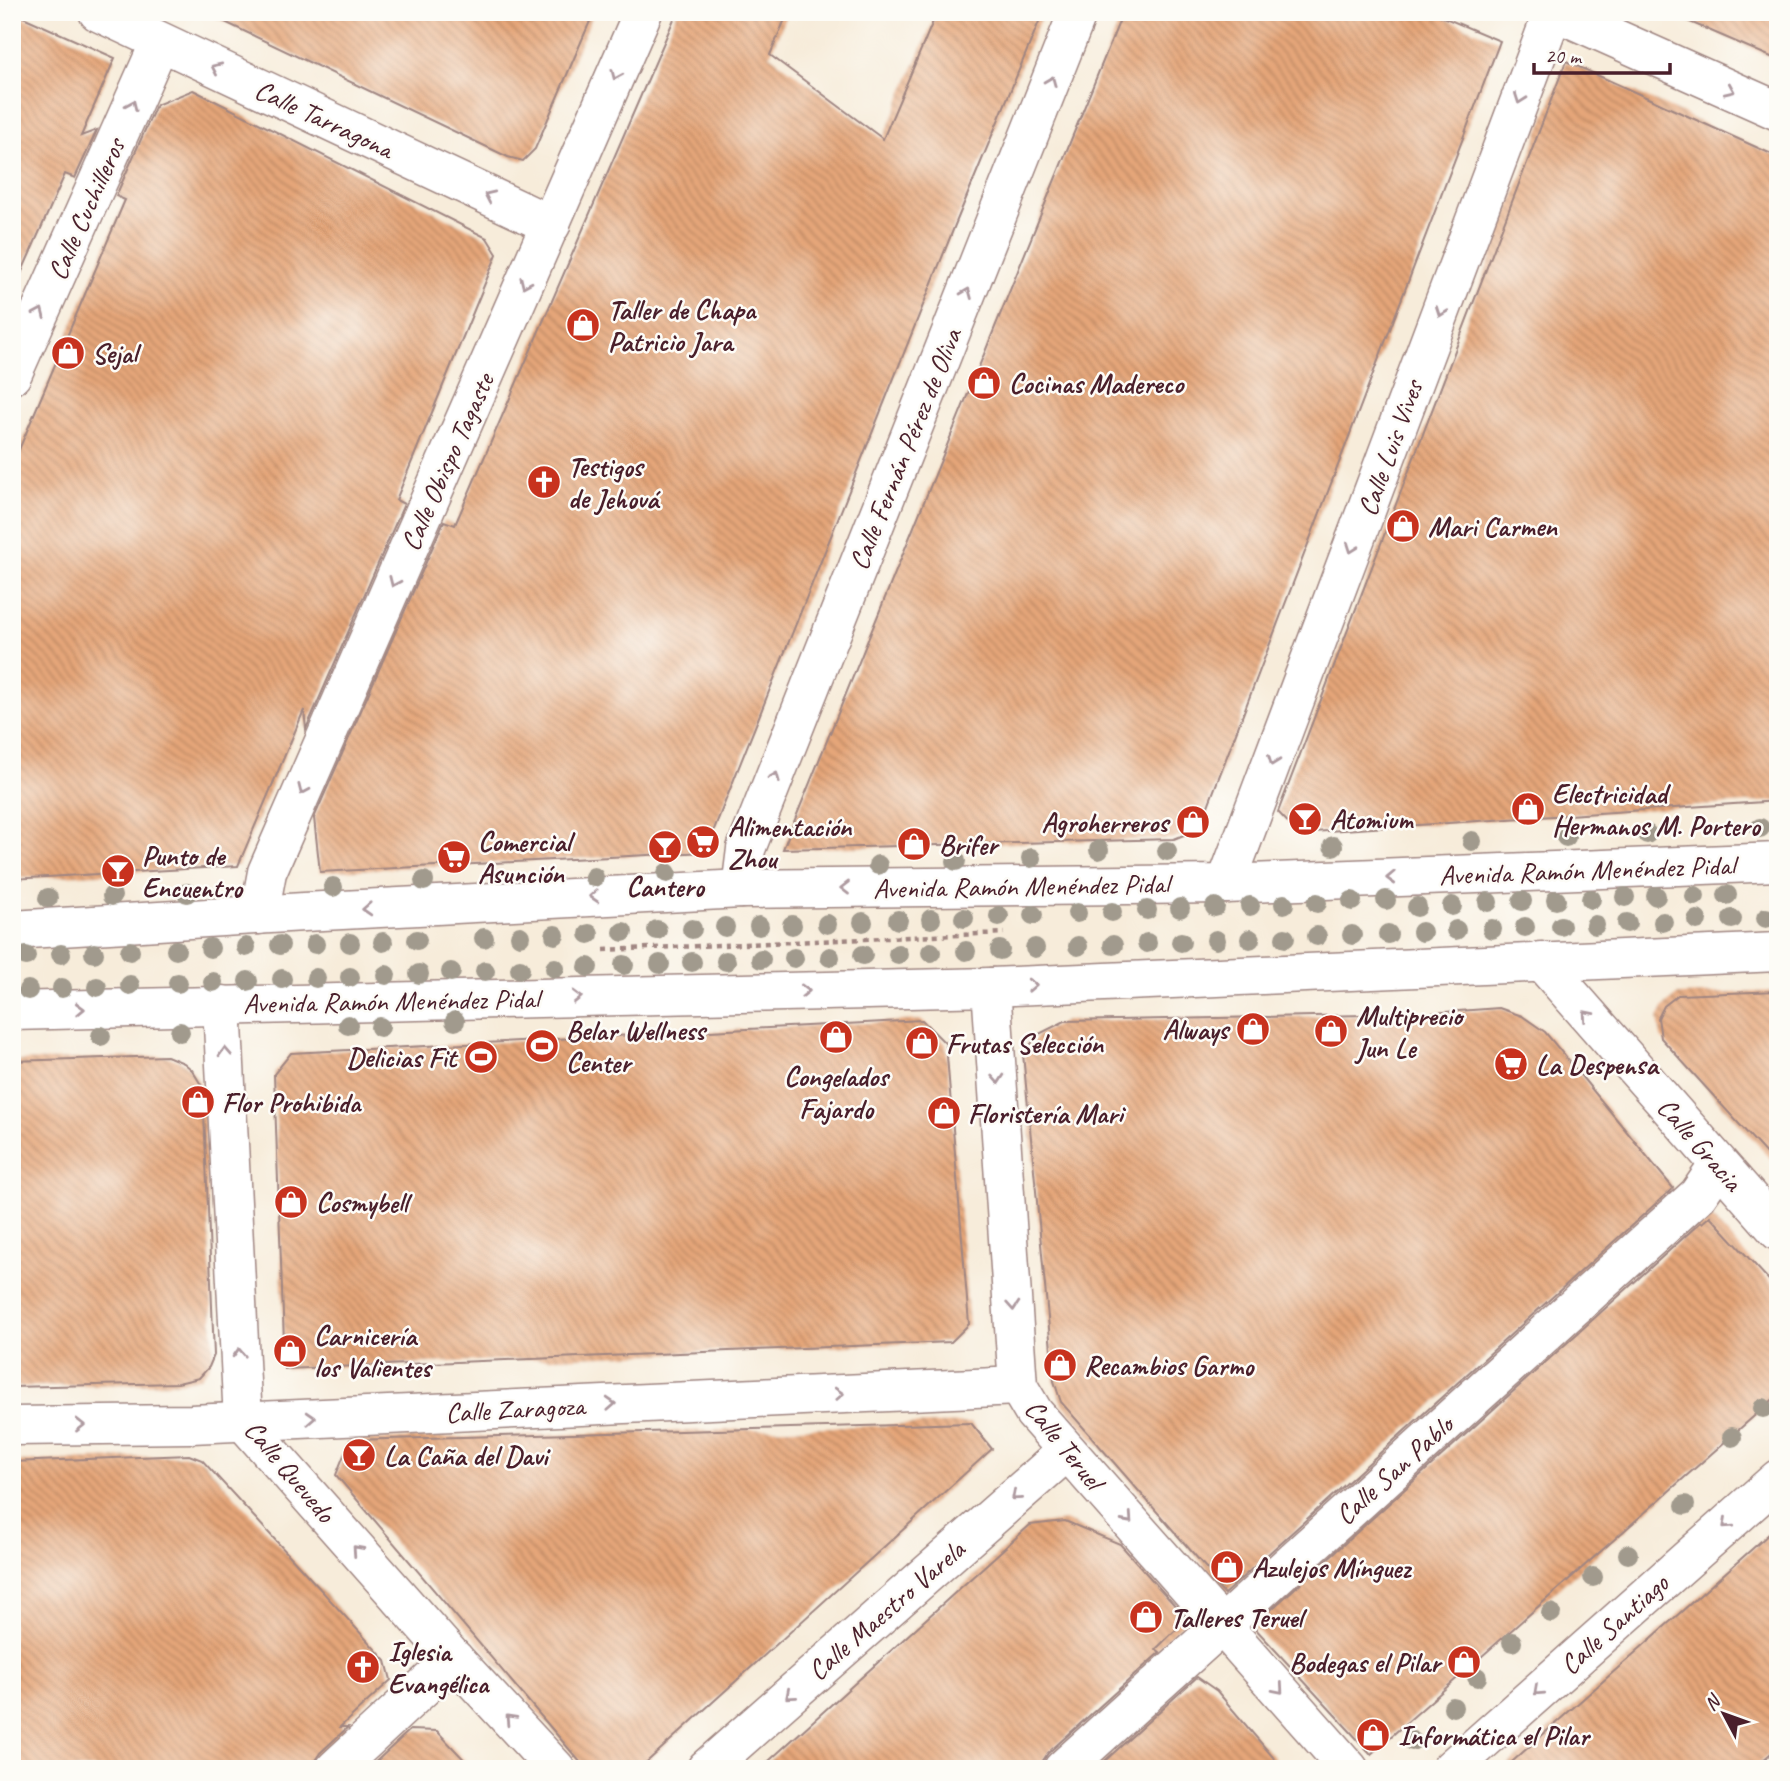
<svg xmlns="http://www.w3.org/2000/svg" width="1790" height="1781" viewBox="0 0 1790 1781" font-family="Caveat,sans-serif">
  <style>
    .building { fill: url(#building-back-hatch) }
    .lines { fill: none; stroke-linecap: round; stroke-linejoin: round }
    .pedestrian-casing { stroke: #a08682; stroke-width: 41 }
    .minor-casing { stroke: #a08682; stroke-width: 41 }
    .path { stroke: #a08682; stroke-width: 4.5; stroke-dasharray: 5 5; stroke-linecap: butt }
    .pedestrian { stroke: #fff; stroke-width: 38 }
    .minor { stroke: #fff; stroke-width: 38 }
    .tree { fill: #a19a8d }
    .oneway { stroke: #ae9aa0 }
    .labels { text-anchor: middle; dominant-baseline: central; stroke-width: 5; stroke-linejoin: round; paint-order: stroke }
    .street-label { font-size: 28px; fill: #4a1f2b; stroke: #fdfcf7 }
    .poi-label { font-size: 28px; font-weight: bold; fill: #4a1f2b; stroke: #fdfcf7; text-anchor: start }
  </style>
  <defs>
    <pattern id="building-back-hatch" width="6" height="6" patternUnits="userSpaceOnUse" patternTransform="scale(1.75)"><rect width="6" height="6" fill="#e5a679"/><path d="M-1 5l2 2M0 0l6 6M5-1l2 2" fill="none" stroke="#bc8763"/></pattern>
  </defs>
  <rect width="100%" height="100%" fill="#fdfcf7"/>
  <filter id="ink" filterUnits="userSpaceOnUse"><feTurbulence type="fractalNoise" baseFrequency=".0143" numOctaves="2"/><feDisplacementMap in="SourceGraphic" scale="14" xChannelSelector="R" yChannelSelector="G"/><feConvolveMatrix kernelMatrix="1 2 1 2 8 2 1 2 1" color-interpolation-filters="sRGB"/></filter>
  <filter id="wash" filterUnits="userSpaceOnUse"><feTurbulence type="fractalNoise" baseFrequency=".00686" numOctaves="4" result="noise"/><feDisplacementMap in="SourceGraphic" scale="28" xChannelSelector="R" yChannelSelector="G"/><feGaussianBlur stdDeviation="1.57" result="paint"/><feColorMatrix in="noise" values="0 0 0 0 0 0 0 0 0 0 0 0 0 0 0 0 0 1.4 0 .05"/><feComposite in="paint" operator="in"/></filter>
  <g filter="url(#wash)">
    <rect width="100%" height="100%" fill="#f7ecda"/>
    <g id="blocks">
      <g class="building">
        <path d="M12,12L115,58L81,136L97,130L75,178L65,174L12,294Z"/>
        <path d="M204,12H594L535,149L523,161L508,157Z"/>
        <path d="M677,12H788L770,55L883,139L937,12H1043L955,225L705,852L320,872L314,818L444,521L455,525Z"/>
        <path d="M1123,12H1431L1500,41L1203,819L1194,831L1174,839L783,849Z"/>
        <path d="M1667,12H1778V60Z"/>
        <path d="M1566,61L1778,157V801L1298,833L1278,812Z"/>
        <path d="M193,90L487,238L497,254L396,500L404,504L306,729L304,710L238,866L12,879V466L125,200L116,196L156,105Z"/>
        <path d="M1778,991V1167L1661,1038L1658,1018L1664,1006L1678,995Z"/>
        <path d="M1499,1008L1522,1016L1545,1032L1673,1188L1224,1594L1211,1580L1220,1584L1061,1402L1054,1381L1023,1054L1039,1034L1065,1021L1418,1014Z"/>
        <path d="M922,1020L946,1044L969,1324L951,1342L285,1369L274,1074L291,1053Z"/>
        <path d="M167,1056L184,1063L192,1070L203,1088L214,1355L209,1367L199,1378L178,1383L12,1387V1061Z"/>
        <path d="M1710,1216L1778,1290V1395L1371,1754L1253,1626L1701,1222L1702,1223Z"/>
        <path d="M971,1423L992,1449L639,1769H586L336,1475L350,1440Z"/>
        <path d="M189,1455L202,1460L386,1661L391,1680L340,1727H348L320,1753L314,1762V1769H12V1462Z"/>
        <path d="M1065,1521L1120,1544L1187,1619L1156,1649L1160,1652L1048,1753L1042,1762V1769H760L1030,1525Z"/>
        <path d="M1778,1526V1747L1753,1769H1504Z"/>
        <path d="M1197,1677L1217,1691L1283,1769H1096Z"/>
        <path d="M410,1730L437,1731L473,1769H368Z"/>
      </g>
    </g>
  </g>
  <g filter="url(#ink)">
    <use href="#blocks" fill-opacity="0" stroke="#a08682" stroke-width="2"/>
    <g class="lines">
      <g class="pedestrian-casing">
        <g id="pedestrian">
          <path d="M335,1769L454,1659"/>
          <path d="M1063,1769L1698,1195L1718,1166"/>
        </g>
      </g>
      <g class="minor-casing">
        <g id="minor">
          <path d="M98,12L551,225"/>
          <path d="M1556,12L1778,111"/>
          <path d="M12,375L160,42"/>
          <path d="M1226,884L1553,12"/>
          <path d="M741,889L746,849L1078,12"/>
          <path d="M259,915L267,872L643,12"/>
          <path d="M12,930L304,912L741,889L1226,884L1778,862"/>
          <path d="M1541,961L1778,1231"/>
          <path d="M991,987L1018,1386L1034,1413L1349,1769"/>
          <path d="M222,1005L243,1421L454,1659L556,1769"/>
          <path d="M12,1011L991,987L1778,952"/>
          <path d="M12,1426L191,1424L1018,1386"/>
          <path d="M706,1769L1067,1451"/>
          <path d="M1451,1769L1778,1479"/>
        </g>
      </g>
      <path class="path" d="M604,950L1004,933"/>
      <use href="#pedestrian" class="pedestrian"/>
      <use href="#minor" class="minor"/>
    </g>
    <g class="tree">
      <circle cx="1760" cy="828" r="10"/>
      <circle cx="1647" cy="834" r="10"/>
      <circle cx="1566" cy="837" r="10"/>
      <circle cx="1472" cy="841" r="10"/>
      <circle cx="1333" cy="846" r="10"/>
      <circle cx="1099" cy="850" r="10"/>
      <circle cx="1167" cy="851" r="10"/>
      <circle cx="1031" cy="858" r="10"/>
      <circle cx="956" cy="861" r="10"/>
      <circle cx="878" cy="865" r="10"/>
      <circle cx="667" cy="873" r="10"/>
      <circle cx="594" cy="877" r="10"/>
      <circle cx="424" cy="881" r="10"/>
      <circle cx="333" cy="887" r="10"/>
      <circle cx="187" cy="893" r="10"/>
      <circle cx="1727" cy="895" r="10"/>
      <circle cx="112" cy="896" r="10"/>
      <circle cx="1656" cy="896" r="10"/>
      <circle cx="1695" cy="896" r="10"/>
      <circle cx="1625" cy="897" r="10"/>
      <circle cx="48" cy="898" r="10"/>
      <circle cx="1591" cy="899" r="10"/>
      <circle cx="1386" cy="900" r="10"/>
      <circle cx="1556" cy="900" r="10"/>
      <circle cx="1352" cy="901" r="10"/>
      <circle cx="1522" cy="901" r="10"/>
      <circle cx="1488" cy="902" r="10"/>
      <circle cx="1317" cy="903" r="10"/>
      <circle cx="1284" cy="904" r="10"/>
      <circle cx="1250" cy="906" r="10"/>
      <circle cx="1452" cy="906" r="10"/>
      <circle cx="1215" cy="907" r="10"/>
      <circle cx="1417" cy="907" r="10"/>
      <circle cx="1180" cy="908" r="10"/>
      <circle cx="1147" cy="910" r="10"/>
      <circle cx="1112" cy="912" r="10"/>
      <circle cx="1077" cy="913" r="10"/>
      <circle cx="1033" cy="915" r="10"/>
      <circle cx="999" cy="916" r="10"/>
      <circle cx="964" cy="918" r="10"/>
      <circle cx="1766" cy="918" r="10"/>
      <circle cx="931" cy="919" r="10"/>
      <circle cx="1732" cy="919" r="10"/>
      <circle cx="898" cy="920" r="10"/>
      <circle cx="1697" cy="920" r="10"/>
      <circle cx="863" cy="922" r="10"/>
      <circle cx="1663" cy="922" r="10"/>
      <circle cx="1627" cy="923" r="10"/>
      <circle cx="827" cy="924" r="10"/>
      <circle cx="792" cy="925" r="10"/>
      <circle cx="1595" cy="925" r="10"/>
      <circle cx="759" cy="926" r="10"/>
      <circle cx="1561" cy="926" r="10"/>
      <circle cx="725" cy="927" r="10"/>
      <circle cx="1525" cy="927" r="10"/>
      <circle cx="692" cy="929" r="10"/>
      <circle cx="1492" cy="929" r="10"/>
      <circle cx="657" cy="930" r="10"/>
      <circle cx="1456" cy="930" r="10"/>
      <circle cx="623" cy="932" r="10"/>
      <circle cx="1422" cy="932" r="10"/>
      <circle cx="589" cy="934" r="10"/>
      <circle cx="1388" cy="934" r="10"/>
      <circle cx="555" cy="935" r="10"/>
      <circle cx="1352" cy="935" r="10"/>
      <circle cx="520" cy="936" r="10"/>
      <circle cx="1317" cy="936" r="10"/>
      <circle cx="484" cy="938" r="10"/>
      <circle cx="1285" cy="938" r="10"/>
      <circle cx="1250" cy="939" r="10"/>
      <circle cx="417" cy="940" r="10"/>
      <circle cx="1216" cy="940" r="10"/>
      <circle cx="383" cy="942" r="10"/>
      <circle cx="1181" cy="942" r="10"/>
      <circle cx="350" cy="943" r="10"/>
      <circle cx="1147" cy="943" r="10"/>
      <circle cx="315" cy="944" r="10"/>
      <circle cx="280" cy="945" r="10"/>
      <circle cx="1113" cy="945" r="10"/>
      <circle cx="1078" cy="946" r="10"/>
      <circle cx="246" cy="947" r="10"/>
      <circle cx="210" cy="948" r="10"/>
      <circle cx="1035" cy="948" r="10"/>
      <circle cx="176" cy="950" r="10"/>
      <circle cx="1000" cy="950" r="10"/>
      <circle cx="130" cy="951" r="10"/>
      <circle cx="966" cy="951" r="10"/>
      <circle cx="931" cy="952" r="10"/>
      <circle cx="94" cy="953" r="10"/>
      <circle cx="61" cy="954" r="10"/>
      <circle cx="898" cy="954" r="10"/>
      <circle cx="863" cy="955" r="10"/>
      <circle cx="26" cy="956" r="10"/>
      <circle cx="830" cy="957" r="10"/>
      <circle cx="794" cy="958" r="10"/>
      <circle cx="761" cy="959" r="10"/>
      <circle cx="726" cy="961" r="10"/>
      <circle cx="692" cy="962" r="10"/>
      <circle cx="660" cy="964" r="10"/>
      <circle cx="624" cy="965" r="10"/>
      <circle cx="588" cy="967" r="10"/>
      <circle cx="555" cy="968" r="10"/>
      <circle cx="520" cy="969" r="10"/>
      <circle cx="485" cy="971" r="10"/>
      <circle cx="451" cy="972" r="10"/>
      <circle cx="419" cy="974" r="10"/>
      <circle cx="386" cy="975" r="10"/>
      <circle cx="350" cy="977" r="10"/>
      <circle cx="316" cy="978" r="10"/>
      <circle cx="282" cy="979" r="10"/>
      <circle cx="248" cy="981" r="10"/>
      <circle cx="213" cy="982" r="10"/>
      <circle cx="178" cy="983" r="10"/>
      <circle cx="130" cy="985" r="10"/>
      <circle cx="97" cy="987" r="10"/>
      <circle cx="62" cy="988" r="10"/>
      <circle cx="28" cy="990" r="10"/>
      <circle cx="455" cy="1021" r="10"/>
      <circle cx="348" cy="1025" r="10"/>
      <circle cx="380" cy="1027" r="10"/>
      <circle cx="180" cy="1032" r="10"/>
      <circle cx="101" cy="1036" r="10"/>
      <circle cx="1763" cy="1408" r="10"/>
      <circle cx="1732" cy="1437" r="10"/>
      <circle cx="1685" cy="1505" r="10"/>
      <circle cx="1628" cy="1554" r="10"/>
      <circle cx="1593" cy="1577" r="10"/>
      <circle cx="1551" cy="1613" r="10"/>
      <circle cx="1512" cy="1642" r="10"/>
      <circle cx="1477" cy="1677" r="10"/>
      <circle cx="1453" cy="1707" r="10"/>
      <circle cx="1412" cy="1741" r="10"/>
    </g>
    <defs><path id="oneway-chevron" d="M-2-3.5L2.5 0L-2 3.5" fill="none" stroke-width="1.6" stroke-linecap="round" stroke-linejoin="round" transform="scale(1.75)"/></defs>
    <g class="oneway">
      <use href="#oneway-chevron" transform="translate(216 68) rotate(-155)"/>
      <use href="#oneway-chevron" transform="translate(616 75) rotate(113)"/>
      <use href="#oneway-chevron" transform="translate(1051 81) rotate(-68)"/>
      <use href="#oneway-chevron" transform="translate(1730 90) rotate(24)"/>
      <use href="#oneway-chevron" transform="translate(1520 99) rotate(110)"/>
      <use href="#oneway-chevron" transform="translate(132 105) rotate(-66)"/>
      <use href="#oneway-chevron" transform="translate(489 196) rotate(-155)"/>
      <use href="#oneway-chevron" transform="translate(525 283) rotate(114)"/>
      <use href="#oneway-chevron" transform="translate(967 293) rotate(-68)"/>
      <use href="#oneway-chevron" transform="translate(1441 312) rotate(110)"/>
      <use href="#oneway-chevron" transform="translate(40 313) rotate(-66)"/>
      <use href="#oneway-chevron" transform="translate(1352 548) rotate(110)"/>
      <use href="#oneway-chevron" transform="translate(394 582) rotate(114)"/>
      <use href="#oneway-chevron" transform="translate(1273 761) rotate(110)"/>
      <use href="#oneway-chevron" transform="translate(775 777) rotate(-68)"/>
      <use href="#oneway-chevron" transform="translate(303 790) rotate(114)"/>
      <use href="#oneway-chevron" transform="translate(1391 878) rotate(178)"/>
      <use href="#oneway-chevron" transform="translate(845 888) rotate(180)"/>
      <use href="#oneway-chevron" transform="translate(594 896) rotate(177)"/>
      <use href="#oneway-chevron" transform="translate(367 909) rotate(177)"/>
      <use href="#oneway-chevron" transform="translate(1032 985) rotate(-3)"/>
      <use href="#oneway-chevron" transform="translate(805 991) rotate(-1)"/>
      <use href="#oneway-chevron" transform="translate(577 997) rotate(-1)"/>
      <use href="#oneway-chevron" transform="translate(80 1009) rotate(-2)"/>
      <use href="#oneway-chevron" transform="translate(1587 1015) rotate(-131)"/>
      <use href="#oneway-chevron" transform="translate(225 1052) rotate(-93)"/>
      <use href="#oneway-chevron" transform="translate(998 1079) rotate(86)"/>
      <use href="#oneway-chevron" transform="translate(1013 1306) rotate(86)"/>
      <use href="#oneway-chevron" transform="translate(239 1353) rotate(-93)"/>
      <use href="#oneway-chevron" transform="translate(839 1394) rotate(-3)"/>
      <use href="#oneway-chevron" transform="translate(611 1404) rotate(-3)"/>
      <use href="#oneway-chevron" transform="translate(311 1418) rotate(-3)"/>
      <use href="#oneway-chevron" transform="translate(80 1425)"/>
      <use href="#oneway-chevron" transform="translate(1016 1496) rotate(139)"/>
      <use href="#oneway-chevron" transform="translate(1128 1519) rotate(48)"/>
      <use href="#oneway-chevron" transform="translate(1727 1524) rotate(138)"/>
      <use href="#oneway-chevron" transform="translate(357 1550) rotate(-132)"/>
      <use href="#oneway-chevron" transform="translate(1279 1689) rotate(49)"/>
      <use href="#oneway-chevron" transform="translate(1538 1691) rotate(138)"/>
      <use href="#oneway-chevron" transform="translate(790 1695) rotate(139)"/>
      <use href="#oneway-chevron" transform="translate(510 1719) rotate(-133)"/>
    </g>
  </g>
  <defs>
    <g id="shop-disc" transform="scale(1.75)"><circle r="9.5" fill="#c8321e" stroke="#fdfcf7"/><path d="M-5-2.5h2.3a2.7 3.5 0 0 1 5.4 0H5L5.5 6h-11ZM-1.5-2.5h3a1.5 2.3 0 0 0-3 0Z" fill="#fff"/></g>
    <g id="church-disc" transform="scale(1.75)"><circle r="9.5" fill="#c8321e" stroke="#fdfcf7"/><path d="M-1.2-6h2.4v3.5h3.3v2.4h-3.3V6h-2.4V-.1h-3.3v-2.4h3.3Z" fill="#fff"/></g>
    <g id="bar-disc" transform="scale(1.75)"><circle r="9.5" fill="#c8321e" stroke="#fdfcf7"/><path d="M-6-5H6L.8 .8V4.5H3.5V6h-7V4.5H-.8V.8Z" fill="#fff"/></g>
    <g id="supermarket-disc" transform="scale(1.75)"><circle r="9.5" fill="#c8321e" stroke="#fdfcf7"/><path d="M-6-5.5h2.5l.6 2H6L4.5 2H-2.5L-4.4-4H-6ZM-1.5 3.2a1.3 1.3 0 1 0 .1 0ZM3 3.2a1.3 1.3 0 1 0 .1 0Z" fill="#fff"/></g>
    <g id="stadium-disc" transform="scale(1.75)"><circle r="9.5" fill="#c8321e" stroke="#fdfcf7"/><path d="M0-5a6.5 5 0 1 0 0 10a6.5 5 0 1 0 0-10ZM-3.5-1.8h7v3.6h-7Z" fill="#fff"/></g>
  </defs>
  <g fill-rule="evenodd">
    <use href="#shop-disc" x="583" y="325"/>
    <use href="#shop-disc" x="68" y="353"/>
    <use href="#shop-disc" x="984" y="383"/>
    <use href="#church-disc" x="544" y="482"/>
    <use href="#shop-disc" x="1403" y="526"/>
    <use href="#shop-disc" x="1528" y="809"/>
    <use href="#bar-disc" x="1305" y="819"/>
    <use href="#shop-disc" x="1193" y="822"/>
    <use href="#supermarket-disc" x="703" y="842"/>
    <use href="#shop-disc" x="914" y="844"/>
    <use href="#bar-disc" x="665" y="847"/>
    <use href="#supermarket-disc" x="454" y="857"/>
    <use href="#bar-disc" x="118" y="871"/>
    <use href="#shop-disc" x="1253" y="1029"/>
    <use href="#shop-disc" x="1331" y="1031"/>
    <use href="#shop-disc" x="836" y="1037"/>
    <use href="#shop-disc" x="922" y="1043"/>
    <use href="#stadium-disc" x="542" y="1046"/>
    <use href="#stadium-disc" x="481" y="1057"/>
    <use href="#supermarket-disc" x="1511" y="1064"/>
    <use href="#shop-disc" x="198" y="1102"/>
    <use href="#shop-disc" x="944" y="1113"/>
    <use href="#shop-disc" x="291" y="1202"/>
    <use href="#shop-disc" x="290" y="1351"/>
    <use href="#shop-disc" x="1060" y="1365"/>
    <use href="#bar-disc" x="359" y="1455"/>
    <use href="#shop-disc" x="1227" y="1567"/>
    <use href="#shop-disc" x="1146" y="1617"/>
    <use href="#shop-disc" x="1464" y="1662"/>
    <use href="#church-disc" x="363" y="1667"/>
    <use href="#shop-disc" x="1373" y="1735"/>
  </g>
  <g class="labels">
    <g class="street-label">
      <text transform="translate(324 119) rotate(25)">Calle Tarragona</text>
      <text transform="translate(86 209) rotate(-66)">Calle Cuchilleros</text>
      <text transform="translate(1390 448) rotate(-70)">Calle Luis Vives</text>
      <text transform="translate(905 449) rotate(-68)">Calle Fernán Pérez de Oliva</text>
      <text transform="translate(447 462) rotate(-66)">Calle Obispo Tagaste</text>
      <text transform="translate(1587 870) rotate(-2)">Avenida Ramón Menéndez Pidal</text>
      <text transform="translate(1021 886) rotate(-1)">Avenida Ramón Menéndez Pidal</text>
      <text transform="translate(391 1001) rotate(-1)">Avenida Ramón Menéndez Pidal</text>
      <text transform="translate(1700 1144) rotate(49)">Calle Gracia</text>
      <text transform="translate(515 1409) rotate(-3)">Calle Zaragoza</text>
      <text transform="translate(1064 1444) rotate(51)">Calle Teruel</text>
      <text transform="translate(1394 1470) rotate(-42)">Calle San Pablo</text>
      <text transform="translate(290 1471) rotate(50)">Calle Quevedo</text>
      <text transform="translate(886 1610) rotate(-41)">Calle Maestro Varela</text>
      <text transform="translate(1614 1624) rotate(-42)">Calle Santiago</text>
    </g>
    <g class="poi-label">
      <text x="608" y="309">Taller de Chapa<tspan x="608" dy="32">Patricio Jara</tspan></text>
      <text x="92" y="353">Sejal</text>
      <text x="1009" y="383">Cocinas Madereco</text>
      <text x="568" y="466">Testigos<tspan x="568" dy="32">de Jehová</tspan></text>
      <text x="1428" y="526">Mari Carmen</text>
      <text x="1552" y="793">Electricidad<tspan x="1552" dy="32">Hermanos M. Portero</tspan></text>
      <text x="1330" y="819">Atomium</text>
      <text x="1168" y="822" text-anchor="end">Agroherreros</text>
      <text x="728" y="826">Alimentación<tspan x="728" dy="32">Zhou</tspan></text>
      <text x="478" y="841">Comercial<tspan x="478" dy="32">Asunción</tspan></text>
      <text x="939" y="844">Brifer</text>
      <text x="142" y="855">Punto de<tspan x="142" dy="32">Encuentro</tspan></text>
      <text x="665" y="886" text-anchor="middle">Cantero</text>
      <text x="1356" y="1015">Multiprecio<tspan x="1356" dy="32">Jun Le</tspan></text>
      <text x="1228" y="1029" text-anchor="end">Always</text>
      <text x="566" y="1030">Belar Wellness<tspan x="566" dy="32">Center</tspan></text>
      <text x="946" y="1043">Frutas Selección</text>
      <text x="456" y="1057" text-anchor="end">Delicias Fit</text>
      <text x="1536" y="1064">La Despensa</text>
      <text x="836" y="1076" text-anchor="middle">Congelados<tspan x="836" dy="32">Fajardo</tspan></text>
      <text x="222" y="1102">Flor Prohibida</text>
      <text x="968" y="1113">Floristería Mari</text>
      <text x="316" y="1202">Cosmybell</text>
      <text x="314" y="1335">Carnicería<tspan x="314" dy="32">los Valientes</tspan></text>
      <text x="1084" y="1365">Recambios Garmo</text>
      <text x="384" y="1455">La Caña del Davi</text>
      <text x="1252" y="1567">Azulejos Mínguez</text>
      <text x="1170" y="1617">Talleres Teruel</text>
      <text x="388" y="1651">Iglesia<tspan x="388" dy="32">Evangélica</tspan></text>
      <text x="1440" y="1662" text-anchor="end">Bodegas el Pilar</text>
      <text x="1398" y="1735">Informática el Pilar</text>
    </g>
  </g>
  <rect width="1790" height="1781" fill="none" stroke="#fdfcf7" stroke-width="42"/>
  <g transform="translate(1724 1714) rotate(311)" stroke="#fdfcf7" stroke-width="5" paint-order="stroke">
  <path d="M0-5L12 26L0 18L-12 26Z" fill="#4a1f2b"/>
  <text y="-10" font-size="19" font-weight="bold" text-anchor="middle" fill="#4a1f2b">N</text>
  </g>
  <path d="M1534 63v10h136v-10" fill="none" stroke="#4a1f2b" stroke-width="3.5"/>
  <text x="1545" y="63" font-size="21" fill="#4a1f2b" stroke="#fdfcf7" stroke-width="5" paint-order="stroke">20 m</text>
</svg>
